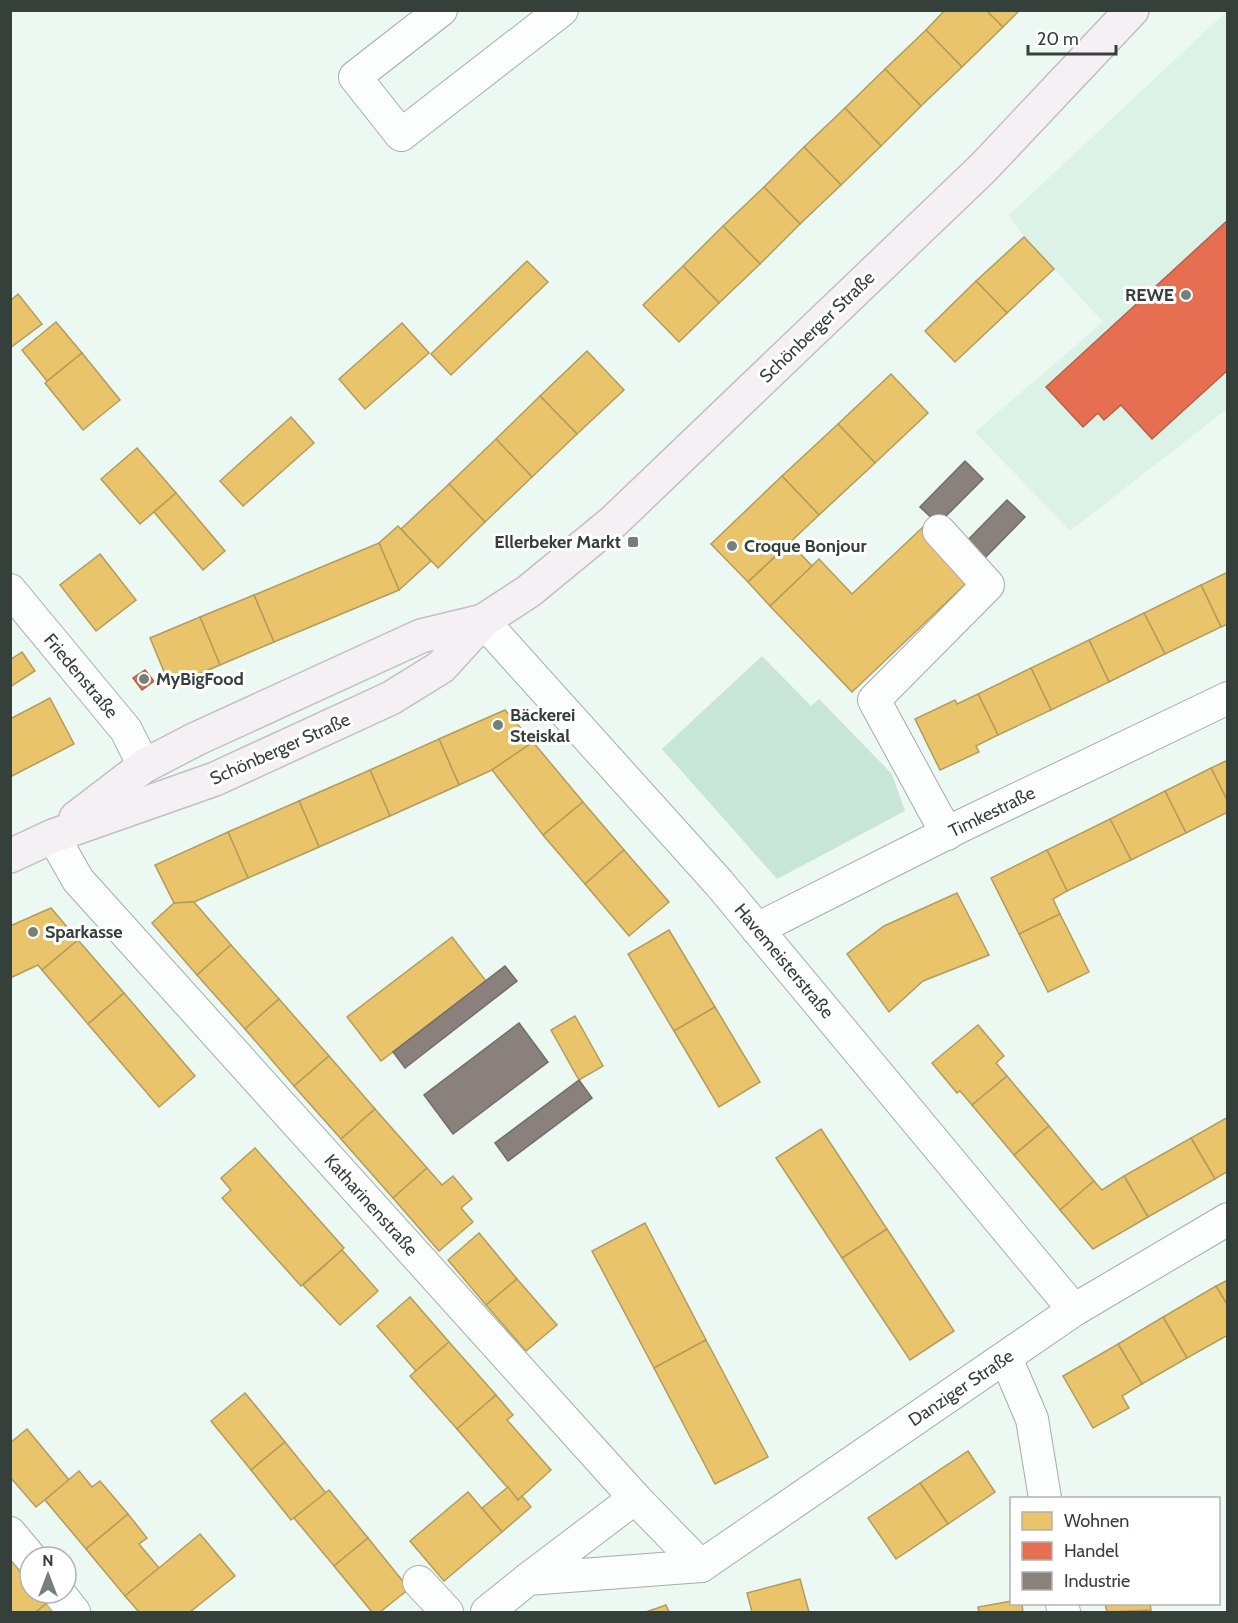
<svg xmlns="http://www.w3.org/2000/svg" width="1238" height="1623" viewBox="0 0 1238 1623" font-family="Cabin,sans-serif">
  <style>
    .built { fill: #dcf2e7 }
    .green { fill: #c7e6d8 }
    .homes { fill: #e9c46a; stroke: #b39c5c; stroke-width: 1.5 }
    .shops { fill: #e76f51; stroke: #b2614a; stroke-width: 1.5 }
    .industry { fill: #8a817c; stroke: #716e68; stroke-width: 1.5 }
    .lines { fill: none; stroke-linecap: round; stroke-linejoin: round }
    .minor-casing { stroke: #a4aea9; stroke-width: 34 }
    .major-casing { stroke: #c3bec3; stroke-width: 36 }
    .minor { stroke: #fcfefd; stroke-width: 32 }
    .major { stroke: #f5f0f4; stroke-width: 33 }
    .poi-dot { fill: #76807b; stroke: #fff; stroke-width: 2 }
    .labels { text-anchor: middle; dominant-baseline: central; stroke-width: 6; stroke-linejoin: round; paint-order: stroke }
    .poi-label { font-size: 18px; font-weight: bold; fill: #36403b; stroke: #fff; text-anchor: start }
    .street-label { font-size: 18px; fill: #36403b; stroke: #fff }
  </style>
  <rect width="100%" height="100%" fill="#ecf8f2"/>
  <path class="built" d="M1227,11V409L1070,531L975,432L1103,322L1022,234L1009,215Z"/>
  <path class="green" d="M762,656L811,706L819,699L892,774L905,811L777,879L662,749Z"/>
  <g class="homes">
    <path d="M945,10H986L1003,27L962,67L926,30Z"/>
    <path d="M986,10H1020L1003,27Z"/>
    <path d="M926,30L962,67L921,106L885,69Z"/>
    <path d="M885,69L921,106L881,146L845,108Z"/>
    <path d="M845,108L881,146L841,185L804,147Z"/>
    <path d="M804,147L841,185L800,224L764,187Z"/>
    <path d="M764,187L800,224L760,264L723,226Z"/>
    <path d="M723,226L760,264L719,303L683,266Z"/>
    <path d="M1024,237L1054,269L1007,313L976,281Z"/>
    <path d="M527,261L548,282L451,375L431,354Z"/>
    <path d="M683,266L719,303L679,342L643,305Z"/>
    <path d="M976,281L1007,313L955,362L925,331Z"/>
    <path d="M18,294L42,324L10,348V301Z"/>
    <path d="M56,322L82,353L47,381L22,350Z"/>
    <path d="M402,323L429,353L365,409L339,379Z"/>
    <path d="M587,351L624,390L577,434L540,396Z"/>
    <path d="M82,353L120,400L83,430L45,383Z"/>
    <path d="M891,374L928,413L875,463L838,424Z"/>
    <path d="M540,396L577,434L532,477L496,439Z"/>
    <path d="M291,417L314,443L243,506L220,481Z"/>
    <path d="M838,424L875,463L819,515L782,476Z"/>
    <path d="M496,439L532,477L485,522L449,484Z"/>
    <path d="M137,448L176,493L140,524L101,479Z"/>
    <path d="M782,476L819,515L748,582L711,544Z"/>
    <path d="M449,484L485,522L438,568L401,529Z"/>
    <path d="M176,493L225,551L203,570L154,512Z"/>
    <path d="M398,526L431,561L399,590L379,543Z"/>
    <path d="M923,527L972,578L852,692L770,606L819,559L852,594Z"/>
    <path d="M379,543L399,590L274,642L254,595Z"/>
    <path d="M790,543L812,566L770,606L748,582Z"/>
    <path d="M100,554L136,600L96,631L60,585Z"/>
    <path d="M1228,572V624L1221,627L1201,585Z"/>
    <path d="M1201,585L1221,627L1165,654L1144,613Z"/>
    <path d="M254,595L274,642L220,665L200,617Z"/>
    <path d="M1144,613L1165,654L1109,682L1089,640Z"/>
    <path d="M200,617L220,665L170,686L150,638Z"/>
    <path d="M1089,640L1109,682L1051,710L1031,668Z"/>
    <path d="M22,652L35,671L10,687V660Z"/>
    <path d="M1031,668L1051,710L998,735L978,694Z"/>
    <path d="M978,694L998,735L976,746L979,752L940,770L915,719L955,700L957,704Z"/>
    <path d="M50,698L74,744L10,777V719Z"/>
    <path d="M505,710L533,742L492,770L459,785L439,739Z"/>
    <path d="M439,739L459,785L390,816L370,770Z"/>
    <path d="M533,742L583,802L543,835L492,770Z"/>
    <path d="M1228,760V802L1211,768Z"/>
    <path d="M1211,768L1228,802V812L1186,833L1165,791Z"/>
    <path d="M370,770L390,816L319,847L299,801Z"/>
    <path d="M1165,791L1186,833L1131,860L1110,819Z"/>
    <path d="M299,801L319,847L248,878L228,832Z"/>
    <path d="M583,802L624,850L585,884L543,835Z"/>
    <path d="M1110,819L1131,860L1067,891L1047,850Z"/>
    <path d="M228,832L248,878L194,902L174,903L155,865Z"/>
    <path d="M624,850L669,902L629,936L585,884Z"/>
    <path d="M1047,850L1067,891L1053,899L1060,914L1019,934L991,878Z"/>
    <path d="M957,893L989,955L923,981L889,1012L847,954L884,926Z"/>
    <path d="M194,902L231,945L197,975L152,923L174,903Z"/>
    <path d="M51,908L78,940L42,970L38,965L10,978V926Z"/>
    <path d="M1060,914L1089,972L1048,992L1019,934Z"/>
    <path d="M669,930L715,1007L674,1031L628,954Z"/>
    <path d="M452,937L486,981L381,1061L347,1017Z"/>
    <path d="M78,940L124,993L88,1024L42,970Z"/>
    <path d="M231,945L279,999L245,1029L197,975Z"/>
    <path d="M124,993L195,1076L159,1107L88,1024Z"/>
    <path d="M279,999L329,1056L294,1086L245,1029Z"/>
    <path d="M715,1007L760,1082L719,1107L674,1031Z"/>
    <path d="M575,1016L603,1066L579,1080L551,1030Z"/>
    <path d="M978,1025L1004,1056L996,1063L1007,1076L972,1105L960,1091L957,1093L932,1063Z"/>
    <path d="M329,1056L375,1109L341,1139L294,1086Z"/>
    <path d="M1007,1076L1049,1126L1014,1155L972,1105Z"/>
    <path d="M375,1109L427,1168L393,1198L341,1139Z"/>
    <path d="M1228,1117V1171L1215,1179L1191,1138Z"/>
    <path d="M1049,1126L1094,1181L1060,1210L1014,1155Z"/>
    <path d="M821,1129L887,1229L842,1258L776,1158Z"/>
    <path d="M1191,1138L1215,1179L1148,1217L1124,1176Z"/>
    <path d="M255,1148L344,1248L301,1286L222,1198L231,1190L221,1178Z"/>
    <path d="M427,1168L442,1185L453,1176L472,1199L461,1208L473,1222L439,1251L393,1198Z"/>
    <path d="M1124,1176L1148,1217L1093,1249L1060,1210L1094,1181L1102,1190Z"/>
    <path d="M645,1223L706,1340L654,1368L592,1251Z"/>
    <path d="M887,1229L954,1331L910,1360L842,1258Z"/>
    <path d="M479,1233L517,1279L486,1305L448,1260Z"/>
    <path d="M342,1250L378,1291L340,1325L303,1285Z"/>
    <path d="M517,1279L557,1325L526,1351L486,1305Z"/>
    <path d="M1228,1280V1306L1216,1286Z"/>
    <path d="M1216,1286L1228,1306V1335L1187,1358L1163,1317Z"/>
    <path d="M410,1297L449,1342L416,1371L377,1326Z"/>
    <path d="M1163,1317L1187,1358L1142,1384L1118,1344Z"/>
    <path d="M706,1340L768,1457L715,1484L654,1368Z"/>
    <path d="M449,1342L496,1395L457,1429L410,1376Z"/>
    <path d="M1118,1344L1142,1384L1122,1396L1129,1408L1093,1428L1063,1376Z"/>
    <path d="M245,1393L285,1442L251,1470L211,1421Z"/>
    <path d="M496,1395L513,1415L507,1420L551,1470L518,1500L457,1429Z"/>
    <path d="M27,1429L69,1480L36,1507L10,1477V1443Z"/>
    <path d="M285,1442L326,1493L291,1520L251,1470Z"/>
    <path d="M968,1451L995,1492L948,1524L920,1483Z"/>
    <path d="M79,1471L92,1487L100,1481L128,1514L86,1549L45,1500Z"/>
    <path d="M920,1483L948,1524L896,1559L868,1518Z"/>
    <path d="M508,1487L518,1500L522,1496L531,1507L502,1532L482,1508Z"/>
    <path d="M329,1490L368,1538L334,1566L294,1518Z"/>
    <path d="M468,1492L502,1532L444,1581L410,1541Z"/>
    <path d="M128,1514L147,1538L139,1544L159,1568L125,1596L86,1549Z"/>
    <path d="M200,1534L235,1576L190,1612H139L125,1596Z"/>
    <path d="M368,1538L409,1589L380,1612H372L334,1566Z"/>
    <path d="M10,1559L30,1583V1593H38L47,1603L36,1612H10Z"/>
    <path d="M800,1579L809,1612H752L747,1593Z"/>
    <path d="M1012,1601V1604H1022L1023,1612H979L978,1607Z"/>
    <path d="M47,1603L54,1612H36Z"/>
    <path d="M1105,1604H1150L1151,1610L1107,1612Z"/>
    <path d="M666,1605L669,1612H646Z"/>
  </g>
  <g class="shops">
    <path d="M1228,220V370L1152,439L1121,405L1104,420L1098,413L1083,427L1046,387Z"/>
    <path d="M145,670L154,681L142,690L133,678Z"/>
  </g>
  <g class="industry">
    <path d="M965,461L983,479L938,524L920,507Z"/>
    <path d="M1007,500L1025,517L980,563L962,546Z"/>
    <path d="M505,966L517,981L405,1068L393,1052Z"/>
    <path d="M519,1023L548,1062L453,1134L424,1095Z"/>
    <path d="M579,1080L592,1098L508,1161L495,1143Z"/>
  </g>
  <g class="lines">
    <g class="minor-casing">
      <g id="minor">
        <path d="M441,10L355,77L401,135L562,10"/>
        <path d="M939,531L988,585L874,700L947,834"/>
        <path d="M10,590L126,730L144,766"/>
        <path d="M483,621L719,883L1074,1310"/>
        <path d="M53,836L78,880L635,1498L701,1566"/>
        <path d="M757,929L965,824L1228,698"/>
        <path d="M1006,1358L1032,1419L1045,1498"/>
        <path d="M10,1533L30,1557"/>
        <path d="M701,1566L1074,1310L1228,1219"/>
        <path d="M528,1579L635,1498"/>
        <path d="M419,1582L447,1612"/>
        <path d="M59,1593L74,1612"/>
        <path d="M1062,1604L1064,1612"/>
        <path d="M487,1612L528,1579L701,1566"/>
      </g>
    </g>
    <g class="major-casing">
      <g id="major">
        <path d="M76,818L144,766L196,739L421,636L483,621"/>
        <path d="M10,856L53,836L215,779L391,698L441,667L483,621L529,591L613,522L983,168L1132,10"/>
      </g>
    </g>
    <use href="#minor" class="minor"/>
    <use href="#major" class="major"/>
  </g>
  <g class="poi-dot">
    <circle cx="1186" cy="295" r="6"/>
    <rect x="627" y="536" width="12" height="12" rx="3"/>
    <circle cx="732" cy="546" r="6"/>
    <circle cx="144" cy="679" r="6"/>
    <circle cx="498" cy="725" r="6"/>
    <circle cx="33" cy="932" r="6"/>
  </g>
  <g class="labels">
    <g class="poi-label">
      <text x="1174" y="295" text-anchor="end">REWE</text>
      <text x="621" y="542" text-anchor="end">Ellerbeker Markt</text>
      <text x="744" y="546">Croque Bonjour</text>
      <text x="156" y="679">MyBigFood</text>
      <text x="510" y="715">Bäckerei<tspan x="510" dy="21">Steiskal</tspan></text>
      <text x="45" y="932">Sparkasse</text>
    </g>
    <g class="street-label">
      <text transform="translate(817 327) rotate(-44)">Schönberger Straße</text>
      <text transform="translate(81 676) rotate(50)">Friedenstraße</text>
      <text transform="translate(280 749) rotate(-24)">Schönberger Straße</text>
      <text transform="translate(992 812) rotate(-26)">Timkestraße</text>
      <text transform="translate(784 961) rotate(50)">Havemeisterstraße</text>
      <text transform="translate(371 1205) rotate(48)">Katharinenstraße</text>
      <text transform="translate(961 1388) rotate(-34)">Danziger Straße</text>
    </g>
  </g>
  <rect width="1238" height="1623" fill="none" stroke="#36403b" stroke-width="24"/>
  <rect x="1010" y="1497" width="210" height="108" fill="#ffffff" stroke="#afb3b1" stroke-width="1.5"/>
  <rect x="1022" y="1512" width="30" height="18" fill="#e9c46a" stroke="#afb3b1" stroke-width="1.5"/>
  <text x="1064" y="1527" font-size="18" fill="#36403b">Wohnen</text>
  <rect x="1022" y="1542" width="30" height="18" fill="#e76f51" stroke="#afb3b1" stroke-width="1.5"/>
  <text x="1064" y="1557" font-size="18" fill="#36403b">Handel</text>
  <rect x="1022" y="1572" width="30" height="18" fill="#8a817c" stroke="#afb3b1" stroke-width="1.5"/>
  <text x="1064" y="1587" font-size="18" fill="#36403b">Industrie</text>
  <g transform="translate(48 1575)"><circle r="28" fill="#ffffff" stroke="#afb3b1" stroke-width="1.5"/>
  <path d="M0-4.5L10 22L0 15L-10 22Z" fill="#76807b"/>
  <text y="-9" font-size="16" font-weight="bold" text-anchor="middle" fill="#36403b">N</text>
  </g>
  <path d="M1028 45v9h88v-9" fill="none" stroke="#36403b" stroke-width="3"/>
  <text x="1037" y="45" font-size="18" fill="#36403b" stroke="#ffffff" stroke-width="4.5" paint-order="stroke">20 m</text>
</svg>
